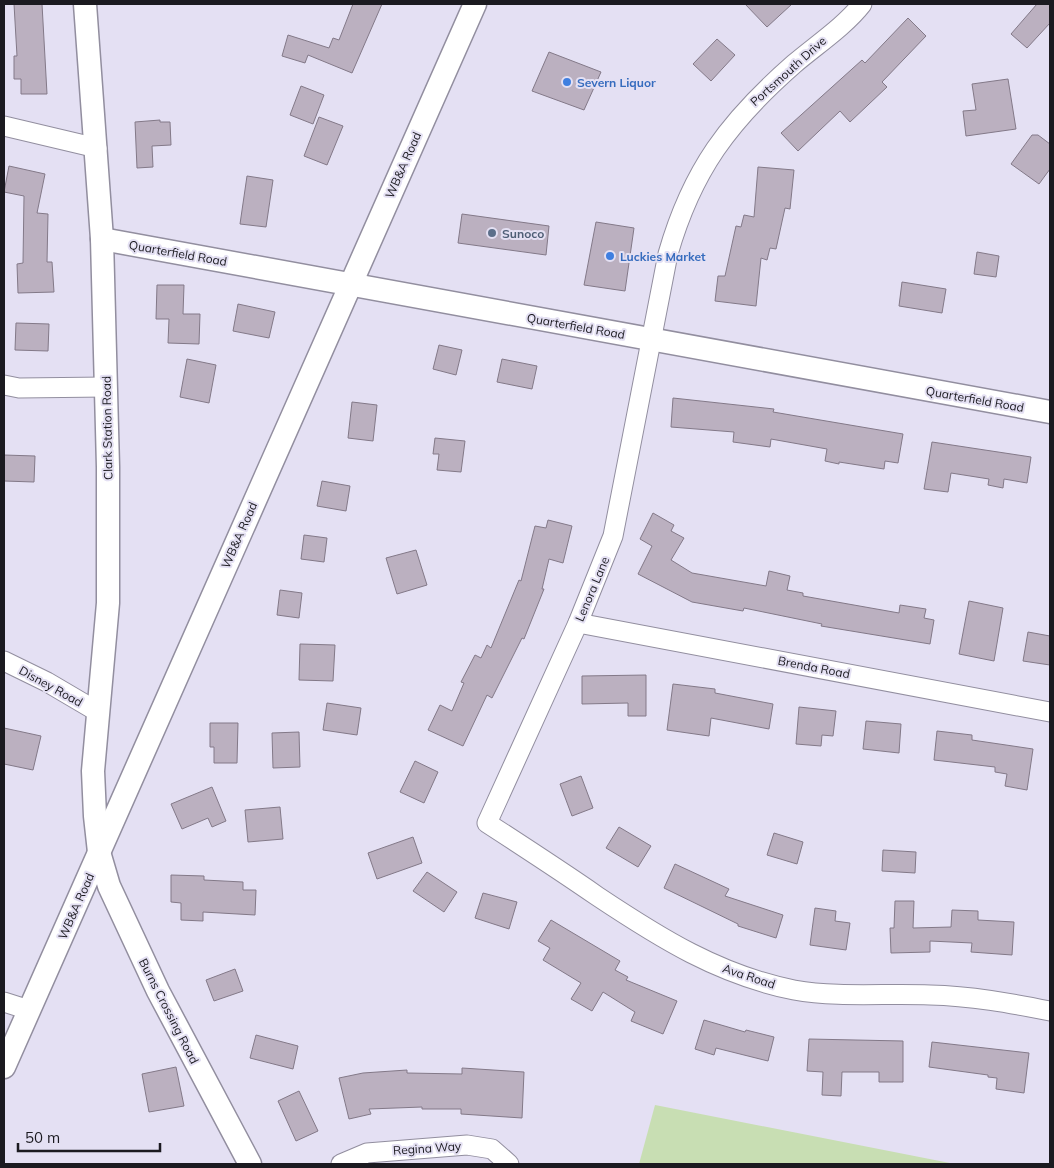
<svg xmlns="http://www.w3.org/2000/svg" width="1054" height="1168" viewBox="0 0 1054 1168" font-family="Mulish,sans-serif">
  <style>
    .green { fill: #c8deb3 }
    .building { fill: #bbb0c0; stroke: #837988 }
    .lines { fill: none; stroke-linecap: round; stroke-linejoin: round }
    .minor-casing { stroke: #928e9f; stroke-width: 21 }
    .tertiary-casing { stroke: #928e9f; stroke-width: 25 }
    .minor { stroke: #fff; stroke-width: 19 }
    .tertiary { stroke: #fff; stroke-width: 22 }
    .shop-dot { fill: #3f7fe0; stroke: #e4e0f3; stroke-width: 2 }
    .service-dot { fill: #5c6f8a; stroke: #e4e0f3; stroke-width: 2 }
    .labels { text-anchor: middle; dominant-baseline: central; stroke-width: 4; stroke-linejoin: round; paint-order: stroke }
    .street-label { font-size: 12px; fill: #1b1a20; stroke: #e4e0f3 }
    .shop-label { font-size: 12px; font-weight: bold; fill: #366cbe; stroke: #e4e0f3; text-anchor: start }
    .service-label { font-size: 12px; font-weight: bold; fill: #4e5e75; stroke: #e4e0f3; text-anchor: start }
  </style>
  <rect width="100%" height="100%" fill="#e4e0f3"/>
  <path class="green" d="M655,1105L955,1164H639Z"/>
  <g class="building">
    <path d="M14,4H42L47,94H21V79H14V56H17Z"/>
    <path d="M353,4H382L352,73L308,55L305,63L282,56L288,35L329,48L333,38L339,40Z"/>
    <path d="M745,4H792L767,27Z"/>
    <path d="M1037,4H1050V23L1027,48L1011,34Z"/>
    <path d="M908,18L926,36L882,82L887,87L850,122L840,111L798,151L781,133L862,60L865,63Z"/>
    <path d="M717,39L735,55L711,81L693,64Z"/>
    <path d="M549,52L601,72L584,110L532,91Z"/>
    <path d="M1008,79L1016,129L966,136L963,111L976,110L972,84Z"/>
    <path d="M301,86L324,95L313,124L290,115Z"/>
    <path d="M319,117L343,126L327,165L304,156Z"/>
    <path d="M160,120V122H170L171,145L152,146L153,167L137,168L135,122Z"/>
    <path d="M1032,135H1038L1050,144V169L1039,184L1011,164Z"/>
    <path d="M9,166L45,174L37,213L48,214L47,262H52L54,292L18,293L17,264L23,263L24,196L4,192Z"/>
    <path d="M758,167L794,170L790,209L785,208L776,249L770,248L767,260L761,258L756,306L715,301L718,276H725L736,226L741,227L744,215L754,217Z"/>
    <path d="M247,176L273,180L266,227L240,224Z"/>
    <path d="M462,214L549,226L546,255L458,243Z"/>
    <path d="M596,222L634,228L625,291L584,285Z"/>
    <path d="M977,252L999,256L996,277L974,274Z"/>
    <path d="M902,282L946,289L942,313L899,306Z"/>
    <path d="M157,285H184L183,314H200L199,344L168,343L169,319H156Z"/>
    <path d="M238,304L275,312L269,338L233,331Z"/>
    <path d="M16,323L49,324L48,351L15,350Z"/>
    <path d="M439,345L462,350L456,375L433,369Z"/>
    <path d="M187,359L216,365L209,403L180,397Z"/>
    <path d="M502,359L537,366L532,389L497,382Z"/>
    <path d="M673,398L774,409L773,412L903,434L898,463L885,461L884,469L839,462V464L825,461L827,449L771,439L770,447L733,442L734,432L671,427Z"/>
    <path d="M352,402L377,405L373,441L348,438Z"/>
    <path d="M435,438L465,441L461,472L437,470L439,454H433Z"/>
    <path d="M932,442L1031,457L1027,483L1004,479L1003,488L988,485L989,479L951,473L948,492L924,489Z"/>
    <path d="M4,455L35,456L34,482L4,481Z"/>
    <path d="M322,481L350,486L346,511L317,506Z"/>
    <path d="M653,513L674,525L671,531L684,538L671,560L692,573L766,586L769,571L790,576L787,590L803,593V596L899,613L900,605L926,609L924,618L934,620L930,644L821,626L822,624L744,608L743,611L692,602L638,574L652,546L640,539Z"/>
    <path d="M548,520L572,526L563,563L549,559L542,589H544L524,639L522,638L492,698L487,695L463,746L428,730L440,705L452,711L464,683L461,682L475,655L481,658L487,645L491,648L519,580L521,581L535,526L546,528Z"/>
    <path d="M304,535L327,538L324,562L301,559Z"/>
    <path d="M416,550L427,585L397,594L386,558Z"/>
    <path d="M280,590L302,593L299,618L277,615Z"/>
    <path d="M969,601L1003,608L994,661L959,654Z"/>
    <path d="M1028,632L1050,636V665L1023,661Z"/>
    <path d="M300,644L335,645L333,681L299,680Z"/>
    <path d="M646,675V716H628V703L582,704V676Z"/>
    <path d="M673,684L715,689V693L773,704L769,729L711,718L709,736L667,730Z"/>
    <path d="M327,703L361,708L357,735L323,730Z"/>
    <path d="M799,707L836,711L833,736L822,735L821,746L796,744Z"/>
    <path d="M866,721L901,724L899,753L863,749Z"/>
    <path d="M210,723H238L237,763H214V747H210Z"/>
    <path d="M4,728L41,736L33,770L4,764Z"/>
    <path d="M937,731L972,735V740L1033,749L1027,790L1005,786L1007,774L995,772V767L934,760Z"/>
    <path d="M299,732L300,767L273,768L272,733Z"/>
    <path d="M415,761L438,772L424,803L400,792Z"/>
    <path d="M581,776L593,808L572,816L560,784Z"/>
    <path d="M212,787L226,821L212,827L208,818L182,829L171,804Z"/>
    <path d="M280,807L283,839L248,842L245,810Z"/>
    <path d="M619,827L651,846L638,867L606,848Z"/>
    <path d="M774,833L803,842L797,864L767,855Z"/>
    <path d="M413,837L422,863L377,879L368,853Z"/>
    <path d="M883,850L916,852L915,873L882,871Z"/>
    <path d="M675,864L729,889L725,896L783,915L776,938L738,926V924L664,888Z"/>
    <path d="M427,872L457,892L444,912L413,891Z"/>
    <path d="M171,875L204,876V880L243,882V890H256L255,915L203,912V921L181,920V903L171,902Z"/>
    <path d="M483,893L517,902L509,929L475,918Z"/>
    <path d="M895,901H914L913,928L951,927L952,910L978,911V920L1014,922L1012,955L971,952L972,943L930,941V952L891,953L890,928H894Z"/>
    <path d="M815,908L836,911L835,921L850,923L846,950L810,945Z"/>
    <path d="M551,920L620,961L615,970L628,977L626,980L677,1001L663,1034L631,1021L635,1012L603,992L592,1011L571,999L581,983L543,960L550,948L538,941Z"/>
    <path d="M235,969L243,991L214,1001L206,980Z"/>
    <path d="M704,1020L745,1032L746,1030L774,1037L768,1061L716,1048L714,1055L695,1049Z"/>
    <path d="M256,1035L298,1046L293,1069L250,1058Z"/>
    <path d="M809,1039L903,1041V1082H879V1072H842L841,1096L822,1095L823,1072L807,1071Z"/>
    <path d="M932,1042L1029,1053L1024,1093L996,1089L997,1078L988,1077V1075L929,1067Z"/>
    <path d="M176,1067L184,1106L149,1112L142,1074Z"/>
    <path d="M462,1068L524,1072L522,1118L461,1114V1109H422V1107L369,1109L371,1114L349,1119L339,1078L363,1073L407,1070V1073L462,1074Z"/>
    <path d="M299,1091L318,1131L296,1141L278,1101Z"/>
  </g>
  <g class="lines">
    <g class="minor-casing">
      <g id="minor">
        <path d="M862,4C845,26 815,46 794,64C729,121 692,170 668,254L613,536L578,623L487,823C524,847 561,871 597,896C660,938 719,975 794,990C839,998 885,993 930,995C971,996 1010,1003 1050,1011"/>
        <path d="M4,126L97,148"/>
        <path d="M4,385L19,388L106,387"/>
        <path d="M578,623L1050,712"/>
        <path d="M4,661L47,682L98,712"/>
        <path d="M4,1002L29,1010"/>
        <path d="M341,1164L367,1153L467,1145L492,1149L509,1164"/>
      </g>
    </g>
    <g class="tertiary-casing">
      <g id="tertiary">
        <path d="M85,4L102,239L108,467V603L93,771L95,816L99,852L109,886L158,991L250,1164"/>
        <path d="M102,239L1050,412"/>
        <path d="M4,1067L475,4"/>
      </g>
    </g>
    <use href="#minor" class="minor"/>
    <use href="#tertiary" class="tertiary"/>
  </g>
  <g class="shop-dot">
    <circle cx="567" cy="82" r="5"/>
    <circle cx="610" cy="256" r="5"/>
  </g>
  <circle class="service-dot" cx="492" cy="233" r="5"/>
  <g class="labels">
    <g class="street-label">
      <text transform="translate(788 71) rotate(-42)">Portsmouth Drive</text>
      <text transform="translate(403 165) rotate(-66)">WB&amp;A Road</text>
      <text transform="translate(178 253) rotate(10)">Quarterfield Road</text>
      <text transform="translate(576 326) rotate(10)">Quarterfield Road</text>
      <text transform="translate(975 399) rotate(10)">Quarterfield Road</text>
      <text transform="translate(107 428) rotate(-91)">Clark Station Road</text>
      <text transform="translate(239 535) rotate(-66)">WB&amp;A Road</text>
      <text transform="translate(592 589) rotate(-67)">Lenora Lane</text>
      <text transform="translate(814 667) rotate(11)">Brenda Road</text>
      <text transform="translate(51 686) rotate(29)">Disney Road</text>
      <text transform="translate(76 906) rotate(-66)">WB&amp;A Road</text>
      <text transform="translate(749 976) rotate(18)">Ava Road</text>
      <text transform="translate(169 1011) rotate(63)">Burns Crossing Road</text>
      <text transform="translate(427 1148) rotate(-4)">Regina Way</text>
    </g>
    <g class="shop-label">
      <text x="577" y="82">Severn Liquor</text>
      <text x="620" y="256">Luckies Market</text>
    </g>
    <g class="service-label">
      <text x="502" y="233">Sunoco</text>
    </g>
  </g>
  <rect width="1054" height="1168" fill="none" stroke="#1b1a20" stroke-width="10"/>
  <path d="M18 1143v8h142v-8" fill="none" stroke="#1b1a20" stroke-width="2.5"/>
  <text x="25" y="1143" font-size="15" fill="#1b1a20" stroke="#e4e0f3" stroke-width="4" paint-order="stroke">50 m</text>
</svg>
